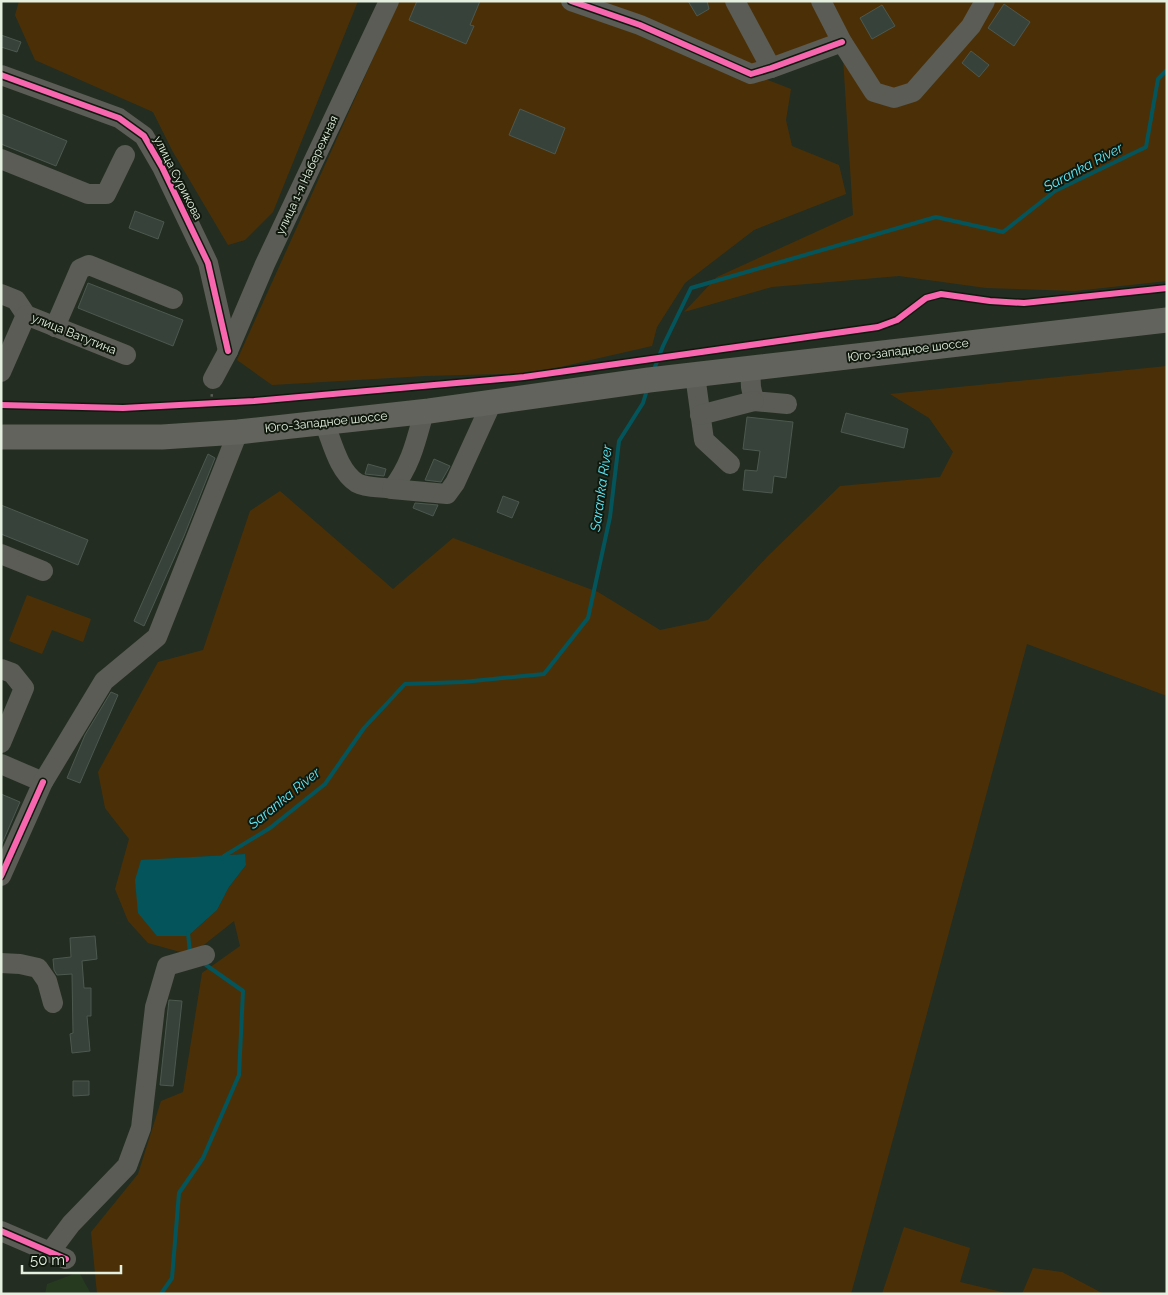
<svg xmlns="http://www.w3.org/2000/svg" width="1168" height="1295" viewBox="0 0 1168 1295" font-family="Raleway,sans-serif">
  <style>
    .built { fill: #253a1e }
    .green { fill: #4b3007; fill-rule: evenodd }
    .water { fill: #03555b }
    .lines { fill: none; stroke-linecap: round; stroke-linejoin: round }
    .stream { stroke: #03555b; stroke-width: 4 }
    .building { fill: #37423b; stroke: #4d584f }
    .path { stroke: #5a5d57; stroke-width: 2.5; stroke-dasharray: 2.5 4; stroke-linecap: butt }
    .minor { stroke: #5a5c55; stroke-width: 20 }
    .major { stroke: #62635c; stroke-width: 25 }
    .cycleway-casing { stroke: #11190e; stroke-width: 9 }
    .cycleway { stroke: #f766af; stroke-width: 6 }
    .labels { text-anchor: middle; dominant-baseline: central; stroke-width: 4; stroke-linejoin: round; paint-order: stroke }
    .street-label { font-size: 12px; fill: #e4efe0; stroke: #11190e }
    .water-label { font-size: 14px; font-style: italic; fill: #5eeaf9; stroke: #11190e }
  </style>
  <rect width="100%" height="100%" fill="#242d21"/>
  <path class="built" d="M79,1272L91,1294H45L47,1284Z"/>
  <g class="green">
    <path d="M19,1H358L273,212L245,240L228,245L173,152L153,112L35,60L15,15Z"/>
    <path d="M399,1H1167V281L1075,291L986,288L899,276L772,287L684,312L717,277L853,215L842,42L752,74L791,89L786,120L792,146L839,165L846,194L754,230L685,283L657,327L652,346L534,373L425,376L272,385L237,360Z"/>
    <path d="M1167,366V696L1027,644L851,1294H97L91,1232L138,1174L161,1101L183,1092L202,973L240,946L234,921L191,955L148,943L128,921L115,889L129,839L105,808L98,772L158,662L203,650L250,511L280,491L393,589L453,538L598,592L660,630L708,620L768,556L840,486L940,477L953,452L929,418L890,394ZM244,854L246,865L229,887L217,910L188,936L152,860Z"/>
    <path d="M27,595L91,619L83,642L52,630L42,654L9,641Z"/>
    <path d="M904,1227L970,1248L960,1282L1010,1294H882Z"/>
    <path d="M1033,1268L1062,1272L1104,1294H1022Z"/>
  </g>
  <path class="water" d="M245,854L246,865L229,887L217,910L188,936H157L138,913L135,880L141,860Z"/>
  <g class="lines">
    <g class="stream">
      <path d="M653,372L663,346L691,288L936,217L1003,232L1055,191L1146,147L1158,79L1167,70"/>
      <path d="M222,859L224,856L270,828L325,784L364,728L405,684L463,682L544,674L588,618L610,517L619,441L643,403L647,390"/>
      <path d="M188,933L190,953"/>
      <path d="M161,1294L172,1278L179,1193L203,1158L239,1075L243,991L206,965"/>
    </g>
  </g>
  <g class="building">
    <path d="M417,1H480L470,25L474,26L466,44L409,20Z"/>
    <path d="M688,1H707L709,9L697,16Z"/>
    <path d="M1004,4L1030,22L1014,46L988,28Z"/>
    <path d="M882,5L895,26L872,39L860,18Z"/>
    <path d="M1,35L21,42L17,52L1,47Z"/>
    <path d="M971,51L989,65L979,77L962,63Z"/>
    <path d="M520,109L565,128L555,154L509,135Z"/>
    <path d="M1,114L67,141L56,166L1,144Z"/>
    <path d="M135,211L164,222L158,239L129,228Z"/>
    <path d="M88,283L183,320L173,346L78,308Z"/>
    <path d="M846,413L908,429L904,448L841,432Z"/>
    <path d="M747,417L793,422L786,478L774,476L772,493L743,490L745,470L757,471L760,451L743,449Z"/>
    <path d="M208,454L215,458L184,536L144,626L134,621Z"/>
    <path d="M434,459L450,466L441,482L425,480Z"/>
    <path d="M368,464L386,469L384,476L365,474Z"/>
    <path d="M503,496L519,502L512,518L497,512Z"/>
    <path d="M415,503L438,505L433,516L413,508Z"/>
    <path d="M1,505L88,540L78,565L1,534Z"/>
    <path d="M111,692L118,695L80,783L67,778L85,735Z"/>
    <path d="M1,794L20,802L1,846Z"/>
    <path d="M95,936L97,959L82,961L84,988H91V1016H87L90,1051L72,1053L70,1034L73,1033L72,974L57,975L54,970L53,959L71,957L70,938Z"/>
    <path d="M169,1000L182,1001L173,1086L160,1085Z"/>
    <path d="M73,1081H89V1095L73,1096Z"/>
  </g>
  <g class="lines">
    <path class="path" d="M211,403L212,393"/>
    <g class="minor">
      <path d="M571,1L640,25L751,74L771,68L842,42"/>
      <path d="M735,1L771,68"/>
      <path d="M821,1L842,42L874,92L894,98L913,92L971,26L985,1"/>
      <path d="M1,75L119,118L144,136L162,167L208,263L228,351"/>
      <path d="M1,159L88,194H106L125,155"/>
      <path d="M1,294L16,300L26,315L126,355"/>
      <path d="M55,327L80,269L89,265L173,299"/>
      <path d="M750,368L751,387L754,401L787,404"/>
      <path d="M1,372L26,315"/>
      <path d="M695,375L704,440L730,464"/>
      <path d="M213,379L228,351L265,264L389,1"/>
      <path d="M700,415L754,401"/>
      <path d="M324,422C332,441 338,471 357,483C366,488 382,487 392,489C411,465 416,441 424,412"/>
      <path d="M392,489L447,494L455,483L492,402"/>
      <path d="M1,554L43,571"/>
      <path d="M1,669L12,673L24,688L1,743"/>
      <path d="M1,764L43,782"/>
      <path d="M1,876L43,782L104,681L157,637L238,432"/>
      <path d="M1,963L20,964L38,968L47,981L53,1003"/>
      <path d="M1,1231L66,1259"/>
      <path d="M50,1252L71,1224L127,1166L141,1128L155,1007L167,966L205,955"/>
    </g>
    <path class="major" d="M1,437H162L238,432L429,411L649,380L1167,320"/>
    <g class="cycleway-casing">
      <g id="cycleway">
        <path d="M571,1L640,25L751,74L771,68L842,42"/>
        <path d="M1,75L119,118L144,136L162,167L208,263L228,351"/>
        <path d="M1,405L123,408L254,401L524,377L878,327L897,320L926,298L941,294L990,301L1024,303L1167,288"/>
        <path d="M1,876L43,782"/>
        <path d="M1,1231L66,1259"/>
      </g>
    </g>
    <use href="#cycleway" class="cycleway"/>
  </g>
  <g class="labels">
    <g class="street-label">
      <text transform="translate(307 175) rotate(-65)">улица 1-я Набережная</text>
      <text transform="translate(178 178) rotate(63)">улица Сурикова</text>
      <text transform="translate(74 334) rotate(22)">улица Ватутина</text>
      <text transform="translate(908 350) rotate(-7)">Юго-западное шоссе</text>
      <text transform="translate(326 422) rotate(-6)">Юго-Западное шоссе</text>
    </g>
    <g class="water-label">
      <text transform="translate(1083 167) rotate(-28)">Saranka River</text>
      <text transform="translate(601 488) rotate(-82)">Saranka River</text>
      <text transform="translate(284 798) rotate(-39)">Saranka River</text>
    </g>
  </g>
  <rect width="1168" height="1295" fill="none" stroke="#e4efe0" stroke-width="5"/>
  <path d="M22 1265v8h99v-8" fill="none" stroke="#e4efe0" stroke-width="2.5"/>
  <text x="30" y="1265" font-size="15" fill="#e4efe0" stroke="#11190e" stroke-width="4" paint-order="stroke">50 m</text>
</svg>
